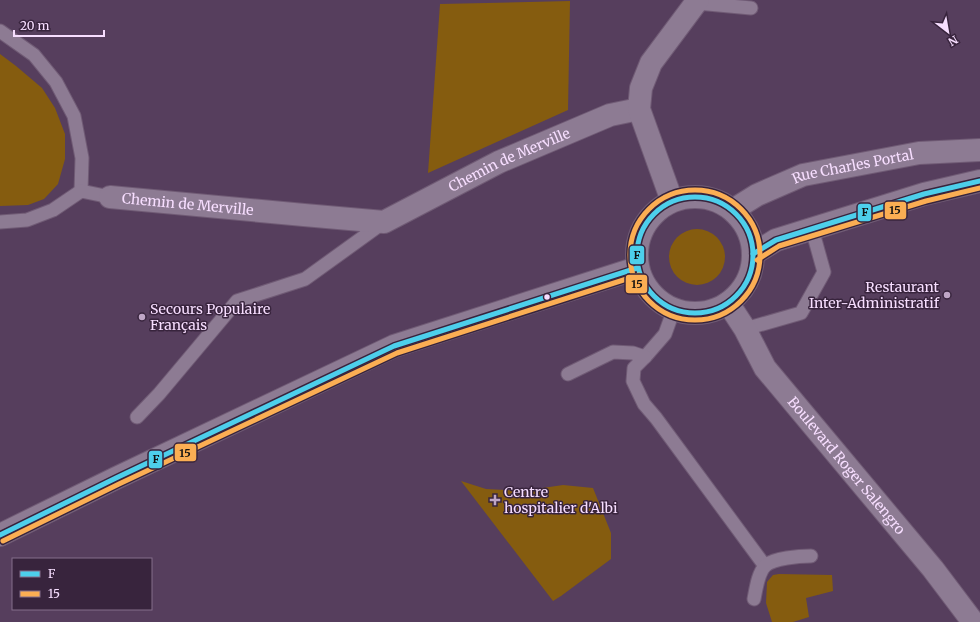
<svg xmlns="http://www.w3.org/2000/svg" width="980" height="622" viewBox="0 0 980 622" font-family="Merriweather,serif">
  <style>
    .green { fill: #855c0f }
    .lines { fill: none; stroke-linecap: round; stroke-linejoin: round }
    .service-casing { stroke: #705b75; stroke-width: 15 }
    .minor-casing { stroke: #705b75; stroke-width: 24 }
    .tertiary-casing { stroke: #705b75; stroke-width: 24 }
    .service { stroke: #8d7b93; stroke-width: 13 }
    .minor { stroke: #8d7b93; stroke-width: 22 }
    .tertiary { stroke: #8d7b93; stroke-width: 22 }
    .bus-1-casing { stroke: #38243d; stroke-width: 8 }
    .bus-2-casing { stroke: #38243d; stroke-width: 8 }
    .bus-1 { stroke: #4dcfeb; stroke-width: 5 }
    .bus-2 { stroke: #fbae53; stroke-width: 5 }
    .poi-dot { fill: #bfa6c6; stroke: #38243d; stroke-width: 1.5 }
    .bus-dot { fill: #f7deff; stroke: #38243d; stroke-width: 1.5 }
    .labels { text-anchor: middle; dominant-baseline: central; stroke-width: 3; stroke-linejoin: round; paint-order: stroke }
    .street-label { font-size: 14px; fill: #f7deff; stroke: #38243d }
    .poi-label { font-size: 14px; fill: #f7deff; stroke: #38243d; text-anchor: start }
    .line-badge { stroke: #38243d; stroke-width: 1.5 }
    .pale-badge-label { font-size: 11px; text-anchor: middle; font-weight: bold; fill: #111 }
  </style>
  <rect width="100%" height="100%" fill="#563e5d"/>
  <g class="green">
    <path d="M570,1L568,110L428,173L440,4Z"/>
    <path d="M0,54L16,66L42,88L55,108L65,134V159L58,184L44,199L28,205L0,206Z"/>
    <circle cx="697" cy="257" r="28"/>
    <path d="M461,481L486,489L522,491L563,485L593,488L611,533V559L561,596L553,601Z"/>
    <path d="M779,574L832,575L833,591L806,598L809,617L793,622H772L766,603L767,582L773,575Z"/>
  </g>
  <g class="lines">
    <g class="service-casing">
      <g id="service">
        <path d="M697,3L751,8"/>
        <path d="M0,31L34,55L56,82L74,116L82,158L81,191"/>
        <path d="M0,222L27,220L53,210L81,191L110,197"/>
        <path d="M745,329L801,313L824,272L812,229"/>
        <path d="M645,357L665,334L674,309"/>
        <path d="M568,374L613,352L633,353L645,357L634,368L633,381L644,404L656,418L765,566"/>
        <path d="M137,417L159,394L237,301L305,279L384,222"/>
        <path d="M754,599C756,589 758,573 765,566C773,558 800,556 811,556"/>
      </g>
    </g>
    <g class="minor-casing">
      <g id="minor">
        <path id="s1" d="M110,197L304,215L384,222L499,162L610,115L639,109"/>
        <path d="M0,535L116,478L394,346L637,268"/>
      </g>
    </g>
    <g class="tertiary-casing">
      <g id="tertiary">
        <circle cx="695" cy="255" r="58"/>
        <path d="M672,201L639,109L641,88L651,63L698,0"/>
        <path id="s2" d="M733,210L757,195L803,175L919,153L980,150"/>
        <path d="M753,254L776,240L924,194L980,181"/>
        <path id="s3" d="M728,303L745,329L765,368L933,569L973,622"/>
      </g>
    </g>
    <use href="#service" class="service"/>
    <use href="#minor" class="minor"/>
    <use href="#tertiary" class="tertiary"/>
    <g class="bus-1-casing">
      <g id="bus-1">
        <circle cx="695" cy="255" r="58"/>
        <path d="M753,254L776,240L924,194L980,181"/>
        <path d="M0,535L116,478L394,346L637,268"/>
      </g>
    </g>
    <g class="bus-2-casing">
      <g id="bus-2">
        <circle cx="695" cy="255" r="65"/>
        <path d="M757,260L779,246L926,201L980,188"/>
        <path d="M3,541L119,484L397,353L639,275"/>
      </g>
    </g>
    <use href="#bus-1" class="bus-1"/>
    <use href="#bus-2" class="bus-2"/>
  </g>
  <g class="poi-dot">
    <circle cx="947" cy="295" r="4"/>
    <circle cx="142" cy="317" r="4"/>
    <path d="M493 494h4v4h4v4h-4v4h-4v-4h-4v-4h4z"/>
  </g>
  <circle class="bus-dot" cx="547" cy="297" r="3.5"/>
  <g class="labels">
    <g class="street-label">
      <text stroke="none"><textPath href="#s1" startOffset="415">Chemin de Merville</textPath></text>
      <text stroke="none"><textPath href="#s2" startOffset="129">Rue Charles Portal</textPath></text>
      <text stroke="none"><textPath href="#s1" startOffset="78">Chemin de Merville</textPath></text>
      <text stroke="none"><textPath href="#s3" startOffset="202">Boulevard Roger Salengro</textPath></text>
    </g>
    <g class="poi-label">
      <text x="939" y="287" text-anchor="end">Restaurant<tspan x="939" dy="16">Inter-Administratif</tspan></text>
      <text x="150" y="309">Secours Populaire<tspan x="150" dy="16">Français</tspan></text>
      <text x="504" y="492">Centre<tspan x="504" dy="16">hospitalier d'Albi</tspan></text>
    </g>
  </g>
  <g class="line-badge">
    <rect x="884" y="201" width="23" height="19" rx="4" fill="#fbae53"/>
    <rect x="857" y="203" width="15" height="19" rx="4" fill="#4dcfeb"/>
    <rect x="629" y="245" width="16" height="20" rx="4" fill="#4dcfeb"/>
    <rect x="625" y="274" width="23" height="20" rx="4" fill="#fbae53"/>
    <rect x="174" y="443" width="23" height="19" rx="4" fill="#fbae53"/>
    <rect x="148" y="450" width="15" height="19" rx="4" fill="#4dcfeb"/>
  </g>
  <g class="pale-badge-label">
    <text x="895" y="214">15</text>
    <text x="865" y="216">F</text>
    <text x="637" y="259">F</text>
    <text x="637" y="288">15</text>
    <text x="185" y="457">15</text>
    <text x="156" y="463">F</text>
  </g>
  <rect x="12" y="558" width="140" height="52" fill="#38243d" stroke="#846e8b"/>
  <rect x="20" y="571" width="20" height="6" fill="#4dcfeb" stroke="#846e8b"/>
  <text x="48" y="578" font-size="12" fill="#f7deff">F</text>
  <rect x="20" y="591" width="20" height="6" fill="#fbae53" stroke="#846e8b"/>
  <text x="48" y="598" font-size="12" fill="#f7deff">15</text>
  <g transform="translate(948 32) rotate(149)" stroke="#38243d" stroke-width="3" paint-order="stroke">
  <path d="M0-3L7 15L0 10L-7 15Z" fill="#f7deff"/>
  <text y="-6" font-size="11" font-weight="bold" text-anchor="middle" fill="#f7deff">N</text>
  </g>
  <path d="M14 30v6h90v-6" fill="none" stroke="#f7deff" stroke-width="2"/>
  <text x="20" y="30" font-size="12" fill="#f7deff" stroke="#38243d" stroke-width="3" paint-order="stroke">20 m</text>
</svg>
